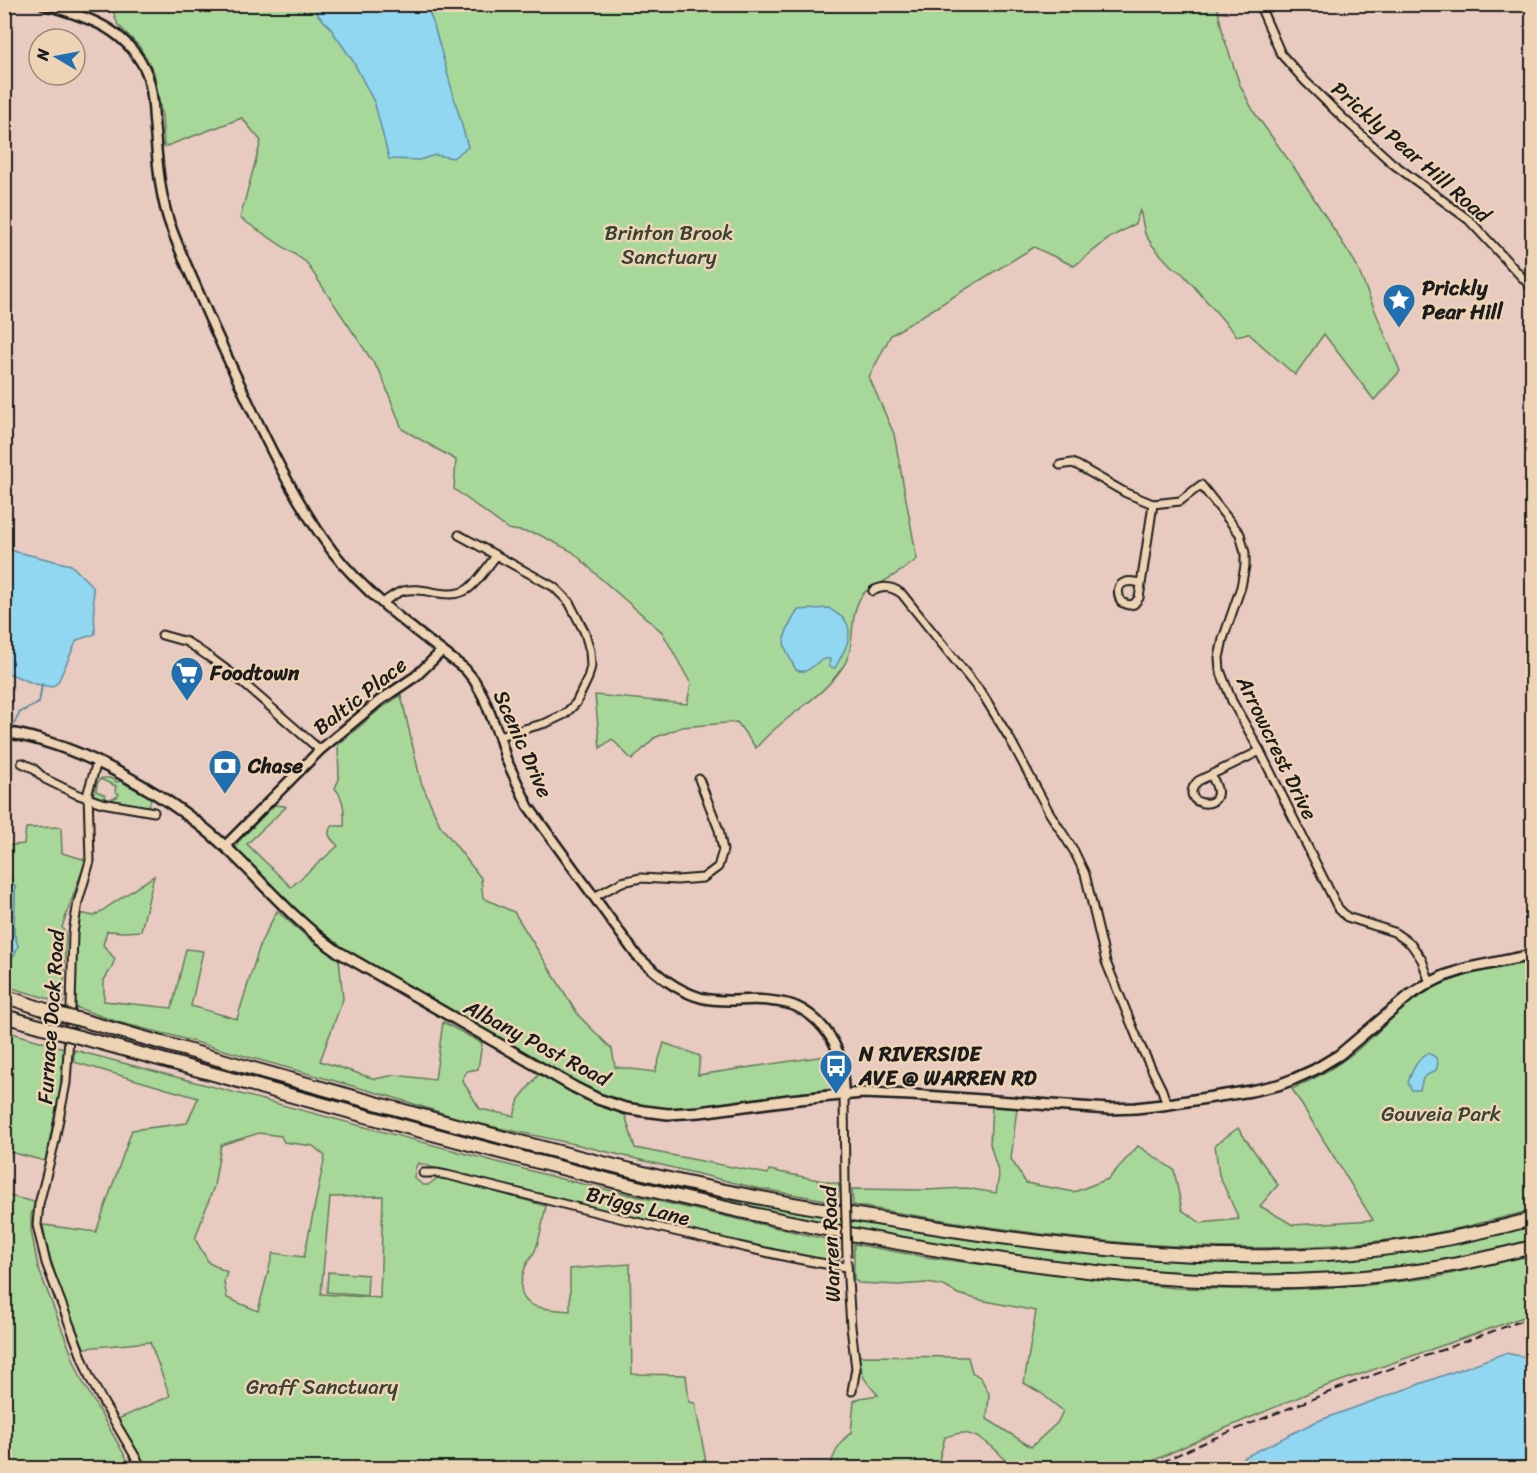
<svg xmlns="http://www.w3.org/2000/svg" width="1537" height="1473" viewBox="0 0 1537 1473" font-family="Sriracha,sans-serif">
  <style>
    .green { fill: #a8d899; stroke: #627a5a; stroke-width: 1.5; fill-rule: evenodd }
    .water { fill: #91d7f2; stroke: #628c9c; stroke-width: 1.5 }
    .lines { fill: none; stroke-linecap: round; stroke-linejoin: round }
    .stream { stroke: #628c9c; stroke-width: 2 }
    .minor-casing { stroke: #1c1c1c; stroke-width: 11 }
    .tertiary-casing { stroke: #1c1c1c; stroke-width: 13 }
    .secondary-casing { stroke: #1c1c1c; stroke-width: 14 }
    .motorway-casing { stroke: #1c1c1c; stroke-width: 16 }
    .minor { stroke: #eed4b5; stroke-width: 7 }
    .tertiary { stroke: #eed4b5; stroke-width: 8 }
    .secondary { stroke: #eed4b5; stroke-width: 9 }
    .motorway { stroke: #eed4b5; stroke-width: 12 }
    .rail { stroke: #1c1c1c; stroke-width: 2; stroke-dasharray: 9 4.5; stroke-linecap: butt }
    .minor-bridge-casing { stroke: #1c1c1c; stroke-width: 11; stroke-linecap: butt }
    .motorway-bridge-casing { stroke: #1c1c1c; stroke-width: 16; stroke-linecap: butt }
    .minor-bridge { stroke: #eed4b5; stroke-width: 7 }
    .motorway-bridge { stroke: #eed4b5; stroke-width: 12 }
    .labels { text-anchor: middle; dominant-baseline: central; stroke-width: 5; stroke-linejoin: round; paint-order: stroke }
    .street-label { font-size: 21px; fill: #1c1c1c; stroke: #eed4b5 }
    .park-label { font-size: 21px; fill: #384235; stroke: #eed4b5 }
    .poi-label { font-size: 21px; font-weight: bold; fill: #1c1c1c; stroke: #eed4b5; text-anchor: start }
  </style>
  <rect width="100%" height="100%" fill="#e8cac1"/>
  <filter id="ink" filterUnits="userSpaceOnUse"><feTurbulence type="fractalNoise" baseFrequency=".0167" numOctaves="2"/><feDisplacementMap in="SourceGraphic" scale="12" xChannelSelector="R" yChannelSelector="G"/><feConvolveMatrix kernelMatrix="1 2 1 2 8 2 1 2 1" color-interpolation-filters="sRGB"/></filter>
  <g filter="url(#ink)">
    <g class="green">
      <path d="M111,5H1218L1217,7L1224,38L1240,85L1254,112L1295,169L1355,262L1400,371L1374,400L1324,334L1295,375L1248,333L1237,336L1183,274L1171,266L1152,245L1145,234L1140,210L1135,224L1111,237L1074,266L1034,247L891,335L869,377L894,434L917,559C907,568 895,575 883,582C877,586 867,589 863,594C847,615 857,644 844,665C822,700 781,717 756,748L737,722L682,727L654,738L632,760L612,739L600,748L595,695L687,704L691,684L662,632L599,577L573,552L538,534L508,529L454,489L456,460L402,429L381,374L306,262L240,218L261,141L242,118L164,147L162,116L154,72L139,46L118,25Z"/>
      <path d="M401,695L421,782L440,825L481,878L483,898L514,912L579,1016L612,1049L615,1067L655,1072L664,1043L700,1056L698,1075L831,1055L834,1070L835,1089C801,1092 767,1097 733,1103C709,1106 684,1111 659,1109C630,1107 602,1096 576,1083L358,959L319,932L287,902L240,853L236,848L238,842L274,805L285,806L286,807L247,844L291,887L338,846C333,841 324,834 332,826H344C345,813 344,798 335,788L339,779L338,745L379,710Z"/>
      <path d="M102,778H110L117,782L120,781L152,798L148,807L113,800L112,798L117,797L119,794L115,791L116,786L100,779L97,784L96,791L105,795V798L103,799L94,796C92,789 96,782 102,778Z"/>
      <path d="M61,827L62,853L86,860L62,927L66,935L63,1003L5,986V959L10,960L18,946L14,934L15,887L5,865V846L24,844L26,828Z"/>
      <path d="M154,876L141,931L124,932L107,931L103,945L115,959L111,969L104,980V1001L172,1008L186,949L203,951L191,1006L237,1019L261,942L277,911L313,942L339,959L343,999L320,1061L375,1079L395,1075L435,1080L443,1022L482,1043L478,1069L467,1071L462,1080L480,1109L514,1116L519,1099L539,1074L583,1099L625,1115L635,1148L768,1174L769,1170L839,1184L838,1202L756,1188L579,1145L467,1121L392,1097L170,1035L121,1023L75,1007V970L79,913L94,916Z"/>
      <path d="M1532,961V1210C1490,1221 1448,1232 1404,1238C1220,1263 1035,1237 853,1205L852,1189L927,1190L966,1188L996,1193L999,1175L990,1144L992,1105L1017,1107L1011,1159L1026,1183L1074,1192L1108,1179L1138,1146L1174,1170L1182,1210L1201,1223L1239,1219L1219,1175L1215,1145L1238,1128L1278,1185L1260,1206L1293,1225L1373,1220L1292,1089C1317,1078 1343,1063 1363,1045C1382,1029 1398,1010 1419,996C1452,974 1494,970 1532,961Z"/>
      <path d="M5,1031L64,1048L59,1095L45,1161L10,1152L5,1174Z"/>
      <path d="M74,1050L565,1180L839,1242L840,1258L838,1260H828C698,1234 568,1206 440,1170C433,1168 426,1165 418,1163L415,1169L414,1178L423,1185H428L439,1177L446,1178L546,1206C543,1219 541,1235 536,1248C534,1255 527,1261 525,1268C510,1310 540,1308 570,1311V1269L630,1264L632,1374L686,1375L689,1402L695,1403L707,1468H148L118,1419L170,1396L150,1342L84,1348C68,1308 50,1268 43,1225L96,1232L132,1130L187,1123L198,1098L74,1062ZM259,1133L281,1136L284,1142L313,1146L325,1156L304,1257L273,1253L258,1311L227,1298L224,1282L227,1272L209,1263L195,1239L214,1186L221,1145ZM383,1196L380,1298L321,1294L330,1197Z"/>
      <path d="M688,1191L721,1198L817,1215L964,1238L1064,1250L1288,1261L1532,1224V1242C1453,1262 1373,1274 1291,1277C1240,1278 1188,1274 1137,1270C1112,1268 1086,1267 1061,1263C935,1246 811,1221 687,1194Z"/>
      <path d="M5,1195L35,1202L31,1215V1230L38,1267L81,1379L132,1468H5Z"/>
      <path d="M854,1244L925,1257L1078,1277L1175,1288L1269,1290L1362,1286L1437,1277L1532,1255V1314L1318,1389L1221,1430L1137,1468H1010C1002,1453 983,1436 964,1433C958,1432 951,1436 945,1437L937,1468H830C833,1455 840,1440 851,1433L854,1401L860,1398L878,1395C864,1380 862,1378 859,1356L968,1357L972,1372L981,1378L989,1394L987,1419L1031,1447L1057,1423L1063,1411L1041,1393L1024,1383L1036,1311L980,1300L958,1294L944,1286L927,1283L898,1285L859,1283L854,1280Z"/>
      <path d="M328,1272L368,1275L367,1296L327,1292Z"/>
    </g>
    <g class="water">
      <path d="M315,5H426L433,22L468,147L453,158L435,155L419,160L389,159L375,104L353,61L328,25L318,15Z"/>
      <path d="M5,549L71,565L93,587L95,634L77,640L58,682L52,687L35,684L5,672Z"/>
      <path d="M829,608C834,612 840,615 844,619C857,633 842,655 835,668L829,667L830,659C814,657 813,676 796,670C792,662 785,651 784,642C784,633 793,618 798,610Z"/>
      <path d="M4,865L15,887L14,934L18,946L15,954L10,960L5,959Z"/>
      <path d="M1428,1053C1437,1057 1440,1060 1436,1070C1423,1079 1424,1072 1420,1090H1412L1408,1083C1411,1072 1417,1059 1428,1053Z"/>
      <path d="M1505,1353L1525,1357L1532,1354V1468H1223L1315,1422Z"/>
    </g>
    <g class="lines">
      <path class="stream" d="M14,724L20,712L39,703L42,684"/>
      <g class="minor-casing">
        <g id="minor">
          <path d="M1259,4L1281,54L1305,81L1344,119L1392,163L1469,220L1532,288"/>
          <path d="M1060,465L1072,463L1077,465L1126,493L1153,504L1180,501L1201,485L1240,534L1245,553V566L1241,587L1223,639L1219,658L1220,670L1232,701L1260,751L1338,908L1347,917L1394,932L1411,944L1422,960L1430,983"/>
          <path d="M459,535L554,587L569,602L585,633L590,651L591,666L588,678L576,703L565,714L546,723L499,736"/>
          <path d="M1140,583C1125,579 1113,583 1121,602L1129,605L1134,604L1139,598L1153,504"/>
          <path d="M873,591C883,585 893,587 902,594L983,695L1010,739L1049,812L1074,851L1085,874L1106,962L1140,1045L1162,1090L1167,1105"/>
          <path d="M383,603C389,598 396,593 403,591C424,585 448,602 468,589C479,581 487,567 496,556"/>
          <path d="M162,635L187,642L212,659L235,676L320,750"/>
          <path d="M97,762L88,792L90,861L78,902L73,933L71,1006L66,1083L54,1145L39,1204L37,1225L46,1263L90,1378L103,1402L142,1468"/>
          <path d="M22,763L33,768L45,779L76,794L102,803L154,812"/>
          <path d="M1211,775C1213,779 1216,784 1217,789C1222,813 1176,804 1198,781L1260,751"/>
          <path d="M594,897L622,882L641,878L677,880L703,878L718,867L723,850L719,830L699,779"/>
          <path d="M844,1094L845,1184"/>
          <path d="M423,1173H436L447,1175C536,1197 624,1220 713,1240C757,1250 803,1262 847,1267"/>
          <path d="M847,1263L851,1327L856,1368L852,1391"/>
        </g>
      </g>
      <g class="tertiary-casing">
        <g id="tertiary">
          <path d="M43,4C85,17 121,25 144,67C152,83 153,103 154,120C157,152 158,184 167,215C176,245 191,274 203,303C218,338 234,372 250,406C274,457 299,507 333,552C369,598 419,633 465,669L474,680L483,696L499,736L506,759L528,806L637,956C657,974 676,991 702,998C722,1003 741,999 761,1000C773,1001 787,1002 797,1007C817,1016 834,1037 840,1058C843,1069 843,1083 844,1094"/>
          <path d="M225,846L320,750L379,701L416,676L442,651"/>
        </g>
      </g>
      <g class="secondary-casing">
        <path id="secondary" d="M4,732C82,744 175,798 231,852C266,886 297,923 337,951L574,1087L598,1099L625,1108L644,1111L668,1114L700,1112L789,1100L862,1093L911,1095L1109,1109L1136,1108L1162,1105L1251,1091L1278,1085L1294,1079L1314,1070L1339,1055L1410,995L1426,985L1444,976L1469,968L1532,955"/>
      </g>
      <g class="motorway-casing">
        <g id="motorway">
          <path d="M4,996L58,1014"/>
          <path d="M4,1016L57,1031"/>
          <path d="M81,1020C272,1074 463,1130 656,1176C745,1197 836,1212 927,1226C1059,1247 1193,1262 1327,1254C1397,1250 1466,1237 1532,1219"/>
          <path d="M79,1037C254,1085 429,1135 605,1179C728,1210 852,1237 977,1256C1117,1278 1260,1291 1401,1273C1445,1268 1489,1258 1532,1247"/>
        </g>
      </g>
      <use href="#minor" class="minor"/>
      <use href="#tertiary" class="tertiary"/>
      <use href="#secondary" class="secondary"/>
      <use href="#motorway" class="motorway"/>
      <path class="rail" d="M1149,1468L1212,1439L1357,1381L1532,1317"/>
      <g class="minor-bridge-casing">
        <path id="minor-bridge" d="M845,1184L847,1257"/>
      </g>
      <g class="motorway-bridge-casing">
        <g id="motorway-bridge">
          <path d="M58,1014L81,1020"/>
          <path d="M57,1031L79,1037"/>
        </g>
      </g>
      <use href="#minor-bridge" class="minor-bridge"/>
      <use href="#motorway-bridge" class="motorway-bridge"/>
    </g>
  </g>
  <defs>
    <g id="sight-pin" transform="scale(1.725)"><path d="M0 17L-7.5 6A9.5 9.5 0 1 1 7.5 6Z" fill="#1f6fb2" stroke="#eed4b5"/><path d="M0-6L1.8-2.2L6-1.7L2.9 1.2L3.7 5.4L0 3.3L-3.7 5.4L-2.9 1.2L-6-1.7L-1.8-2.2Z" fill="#fff"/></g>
    <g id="supermarket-pin" transform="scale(1.725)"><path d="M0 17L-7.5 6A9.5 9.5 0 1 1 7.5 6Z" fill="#1f6fb2" stroke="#eed4b5"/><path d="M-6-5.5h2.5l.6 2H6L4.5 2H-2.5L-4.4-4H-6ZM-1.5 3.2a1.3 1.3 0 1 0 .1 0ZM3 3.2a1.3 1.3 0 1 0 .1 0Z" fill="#fff"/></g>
    <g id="bank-pin" transform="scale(1.725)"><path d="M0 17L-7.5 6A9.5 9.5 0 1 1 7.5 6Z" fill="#1f6fb2" stroke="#eed4b5"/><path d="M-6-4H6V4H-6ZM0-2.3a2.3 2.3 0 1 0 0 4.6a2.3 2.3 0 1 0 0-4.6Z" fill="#fff"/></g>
    <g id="bus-pin" transform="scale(1.725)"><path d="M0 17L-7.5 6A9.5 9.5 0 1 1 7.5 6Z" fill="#1f6fb2" stroke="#eed4b5"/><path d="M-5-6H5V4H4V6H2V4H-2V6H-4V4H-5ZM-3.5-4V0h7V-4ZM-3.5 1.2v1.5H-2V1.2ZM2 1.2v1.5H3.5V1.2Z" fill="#fff"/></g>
  </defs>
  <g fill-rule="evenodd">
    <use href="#sight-pin" x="1399" y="300"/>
    <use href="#supermarket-pin" x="187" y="673"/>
    <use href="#bank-pin" x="225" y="766"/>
    <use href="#bus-pin" x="836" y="1066"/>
  </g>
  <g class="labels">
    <g class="street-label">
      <text transform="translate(1411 152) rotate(41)">Prickly Pear Hill Road</text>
      <text transform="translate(360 696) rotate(-38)">Baltic Place</text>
      <text transform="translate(523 744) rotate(66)">Scenic Drive</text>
      <text transform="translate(1277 748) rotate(64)">Arrowcrest Drive</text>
      <text transform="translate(51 1017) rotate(-86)">Furnace Dock Road</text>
      <text transform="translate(537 1043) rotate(28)">Albany Post Road</text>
      <text transform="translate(638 1206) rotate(14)">Briggs Lane</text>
      <text transform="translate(831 1244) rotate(-92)">Warren Road</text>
    </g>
    <g class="park-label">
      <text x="669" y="233">Brinton Brook<tspan x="669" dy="24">Sanctuary</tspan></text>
      <text x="1441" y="1114">Gouveia Park</text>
      <text x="322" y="1387">Graff Sanctuary</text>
    </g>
    <g class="poi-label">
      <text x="1422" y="288">Prickly<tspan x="1422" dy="24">Pear Hill</tspan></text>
      <text x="210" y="673">Foodtown</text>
      <text x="248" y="766">Chase</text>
      <text x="859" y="1054">N RIVERSIDE<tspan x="859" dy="24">AVE @ WARREN RD</tspan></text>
    </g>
  </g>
  <rect width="1537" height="1473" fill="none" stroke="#eed4b5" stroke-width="24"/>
  <rect x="12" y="12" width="1513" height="1449" fill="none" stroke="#1c1c1c" stroke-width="2" filter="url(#ink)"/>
  <g transform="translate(57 57) rotate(280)"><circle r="28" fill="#eed4b5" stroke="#9a8a78" stroke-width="1.5"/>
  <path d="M0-4.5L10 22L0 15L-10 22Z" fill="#1f6fb2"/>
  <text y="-9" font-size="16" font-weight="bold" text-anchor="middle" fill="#1c1c1c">N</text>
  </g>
</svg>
